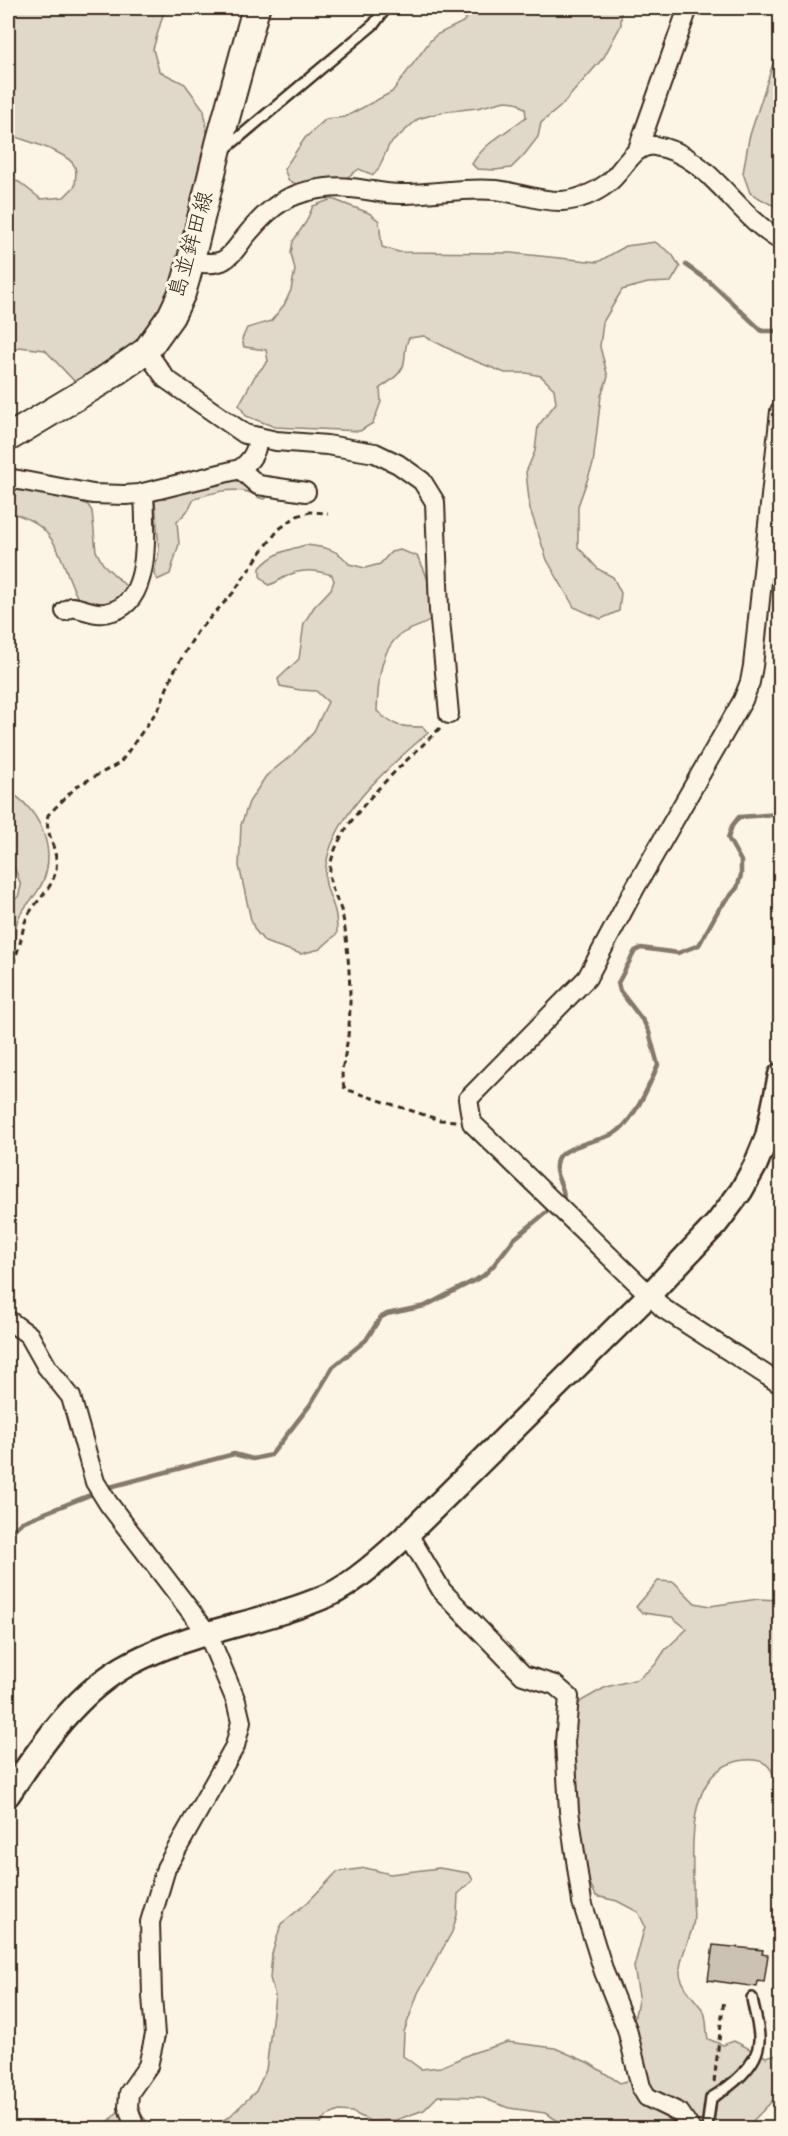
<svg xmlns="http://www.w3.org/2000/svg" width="788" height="2136" viewBox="0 0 788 2136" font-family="Dekko,'Klee One',sans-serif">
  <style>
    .green { fill: #e0d8c8; stroke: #8e8173; stroke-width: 1.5 }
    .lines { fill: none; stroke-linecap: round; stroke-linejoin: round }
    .stream { stroke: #85796b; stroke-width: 4.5 }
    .building { fill: #ccc2b3; stroke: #3b2a1e; stroke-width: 1.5 }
    .service-casing { stroke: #3b2a1e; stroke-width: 14 }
    .minor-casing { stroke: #3b2a1e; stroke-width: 22 }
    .tertiary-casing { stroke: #3b2a1e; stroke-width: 27 }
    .secondary-casing { stroke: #3b2a1e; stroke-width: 30 }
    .path { stroke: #3b2a1e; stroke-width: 3; stroke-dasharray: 6 4.5; stroke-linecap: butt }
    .service { stroke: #fcf5e5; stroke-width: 9 }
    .minor { stroke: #fcf5e5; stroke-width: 18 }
    .tertiary { stroke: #fcf5e5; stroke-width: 22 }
    .secondary { stroke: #fcf5e5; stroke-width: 26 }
    .labels { text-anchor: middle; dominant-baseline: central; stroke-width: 6; stroke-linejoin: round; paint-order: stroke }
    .street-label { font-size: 22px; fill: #3b2a1e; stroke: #fcf5e5 }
  </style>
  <rect width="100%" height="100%" fill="#fcf5e5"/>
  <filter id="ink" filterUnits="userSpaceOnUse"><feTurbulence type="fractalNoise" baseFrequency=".0167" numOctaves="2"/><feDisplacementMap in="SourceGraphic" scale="12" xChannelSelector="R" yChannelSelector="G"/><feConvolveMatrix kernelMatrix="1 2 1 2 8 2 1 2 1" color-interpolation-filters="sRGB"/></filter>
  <g filter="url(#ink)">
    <g class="green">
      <path d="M8,8H165L153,49L159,71L185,84L204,110L208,140L171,290L146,335L116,361L76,383L45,350L19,347L8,355V179L19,182L41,199L64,197L75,186C75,180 77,173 75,167C68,151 24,141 8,134Z"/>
      <path d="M474,8H617L621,11V25L604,57L560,107L541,123L538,137L524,155L511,168L495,170L477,169L472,164C484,143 507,132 526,117L525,109L516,102L505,101L477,108L442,112L418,119L389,145L378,170L373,175L359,169L342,181L304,187L289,181L284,169L305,138L326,119L345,117L392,92L430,41L436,35L463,22Z"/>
      <path d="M780,42V206L770,204L750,193L743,173L749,138Z"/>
      <path d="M332,199L369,213L379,221L382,247L399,252L511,253L598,262L626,246L655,242L672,254L680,267L671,282L648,283L622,290L603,322L600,347L608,377L601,396L593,464L578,506V547L598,569L613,577L621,593L619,611L601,619L574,607L547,560L530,509L526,472L535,451L538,426L556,403L554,389L541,376L526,373H505L465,357L424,336L409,338C404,347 406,353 404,363C402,374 389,382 380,388L381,402L373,423L360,431L275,427L246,416L239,405L255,376L268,361L266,350L244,347L242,339L247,328L271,321L284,305L291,290L295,270L291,253L293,241L306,222L313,206Z"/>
      <path d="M233,478L247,481L271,493L265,499C257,499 255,494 248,492C230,487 211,493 194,499L189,509L177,522L179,544L170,574L157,580L154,574L159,551L155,501L159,494Z"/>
      <path d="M8,485L72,497L88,505L92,511L96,551L103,564L129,589V594L103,608L79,601C58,559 61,525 8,512Z"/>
      <path d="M306,545C324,547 338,549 349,564L365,568L380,564L391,552L400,550L417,556C428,574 435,599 431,620C421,627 409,628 400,635C379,651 378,686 377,711C394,727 400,727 423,727L428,733C388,767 326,820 325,876C325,889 332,899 335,911C337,918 337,927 337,934L320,949L301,954L265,942L255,930L251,920L239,866L241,825L249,802L266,776L293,754L313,733L328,702L316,691L300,690L280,686L278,679L299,659L304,623L314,607L331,589L334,581L332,575C315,570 301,568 285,577C279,580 275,584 268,585L260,576V568C273,553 287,550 306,545Z"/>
      <path d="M8,791C41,809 60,854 39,889C33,900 23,907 18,919C15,926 16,934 15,942C14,947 10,953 8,958V904L18,897L21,886L17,874L8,856Z"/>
      <path d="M658,1581L674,1582L695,1603L710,1606L758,1599L780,1600V1792C773,1772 770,1757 745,1760C682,1767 694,1853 693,1898C693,1907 695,1917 693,1925C690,1940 676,1964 681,1978C686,1993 697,2000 704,2012C707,2018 706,2031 708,2039L723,2045L734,2041L766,2057L778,2054L780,2047V2093L746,2128H570L545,2113L509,2108L480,2097L438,2096L424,2110L396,2120L370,2121L352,2112L339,2111L327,2116L318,2128H208L229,2117L256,2091L266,2070L275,1996L270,1978L272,1954L281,1924L308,1902L337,1872L366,1868L390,1874L439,1868L469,1873L473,1880L458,1894L457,1915L452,1932L418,1993L404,2032L403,2056L421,2069L441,2067L472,2053L508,2042L555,2048L589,2063L620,2083L630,2080L632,2072L627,2054L639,1996L634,1967L645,1926L638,1912L617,1901L596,1896L583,1868L563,1778L555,1760L558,1735L581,1701L606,1687L638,1679L655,1665L665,1650L687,1629L672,1617L643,1613L636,1607Z"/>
      <path d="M120,2109L140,2113L152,2128H103Z"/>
    </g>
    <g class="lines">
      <g class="stream">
        <path d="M686,265L710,282L762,331H780"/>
        <path d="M563,1200C567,1185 550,1176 558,1157C573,1144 593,1142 611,1135C632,1126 649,1086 658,1065L649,1032L644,1022L620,991L618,983L635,951L641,948L678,953L699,945L719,909L737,888L741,875V861L728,838L732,826L739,817L780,814"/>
        <path d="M106,1488L234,1454L253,1459L271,1455L310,1405L333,1367L366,1340L380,1318L387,1314L425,1306L483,1276L493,1266L514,1239L549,1210"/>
        <path d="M8,1535L22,1522L90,1495"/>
      </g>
    </g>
    <path class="building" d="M713,1945L763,1950L762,1954L768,1955L764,1982L758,1981L757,1987L708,1980Z"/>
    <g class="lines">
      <g class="service-casing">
        <g id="service">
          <path d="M224,150L374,24L386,8"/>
          <path d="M707,2128L711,2098C730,2087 758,2066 759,2041C760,2028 754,2012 752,1998"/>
        </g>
      </g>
      <g class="minor-casing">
        <g id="minor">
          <path d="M638,149L688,8"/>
          <path d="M191,261C201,263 212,265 222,261C232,256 238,246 244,238C258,221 275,202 296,195C311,189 334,186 350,188C368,189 385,195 404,194C434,194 465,187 495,190C518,192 539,202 562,201C578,200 595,193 608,183C623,172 634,142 655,146C708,153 736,216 780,240"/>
          <path d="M146,351L166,379L245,434L276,441L327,445L375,453L398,464L422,481L435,502L439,610L449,714"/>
          <path d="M780,411L753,666L750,682L743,700L635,888L587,978L468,1099L472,1123L664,1309L780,1384"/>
          <path d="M240,469L258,485L306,492"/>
          <path d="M8,478L93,494L125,495L139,494L240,469C252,460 257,451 258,437"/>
          <path d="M65,611L72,607C87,609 96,617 113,611C153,599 145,525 144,493"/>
          <path d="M8,1320L29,1335L47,1367L71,1397L95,1482L108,1503L208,1634L236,1701L241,1722L235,1746L166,1868L150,1922L152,1996L155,2035L148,2066L129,2093L128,2107L135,2128"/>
          <path d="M408,1534L442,1591L523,1675L555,1685L569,1697L565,1742L569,1811L582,1902L604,1972L627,2029L641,2087L647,2097L680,2113L690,2128"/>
        </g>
      </g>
      <g class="tertiary-casing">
        <path id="tertiary" d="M8,1795C41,1746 77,1691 131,1663C193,1630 265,1623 329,1595C355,1583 387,1553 408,1534L650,1294L717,1223L741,1191L755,1166L767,1137L780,1075"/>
      </g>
      <g class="secondary-casing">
        <path id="secondary" d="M8,438L101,382L146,351L171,316L182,293L187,276L219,144L256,8"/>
      </g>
      <g class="path">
        <path d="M440,728C408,761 324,829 330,879C331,890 339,902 342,913C347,934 350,977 350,999C350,1015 349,1033 346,1049C344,1063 339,1075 345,1089L440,1120L456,1121"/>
        <path d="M8,973C13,964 17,954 20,943C23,933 23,922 30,912C39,898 53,888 56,869C59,850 44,833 48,815L77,786L120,763L159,708L173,673L197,632L233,593L259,555L279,529L297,516L310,512L328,513"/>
        <path d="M714,2082L724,1999"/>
      </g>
      <use href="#service" class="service"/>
      <use href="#minor" class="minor"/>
      <use href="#tertiary" class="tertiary"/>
      <use href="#secondary" class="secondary"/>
    </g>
  </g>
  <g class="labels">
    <g class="street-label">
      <text transform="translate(193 245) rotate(-74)">島並鉾田線</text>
    </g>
  </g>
  <rect width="788" height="2136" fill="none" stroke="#fcf5e5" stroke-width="30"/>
  <rect x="15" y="15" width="758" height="2106" fill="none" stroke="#3b2a1e" stroke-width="2" filter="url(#ink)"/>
</svg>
